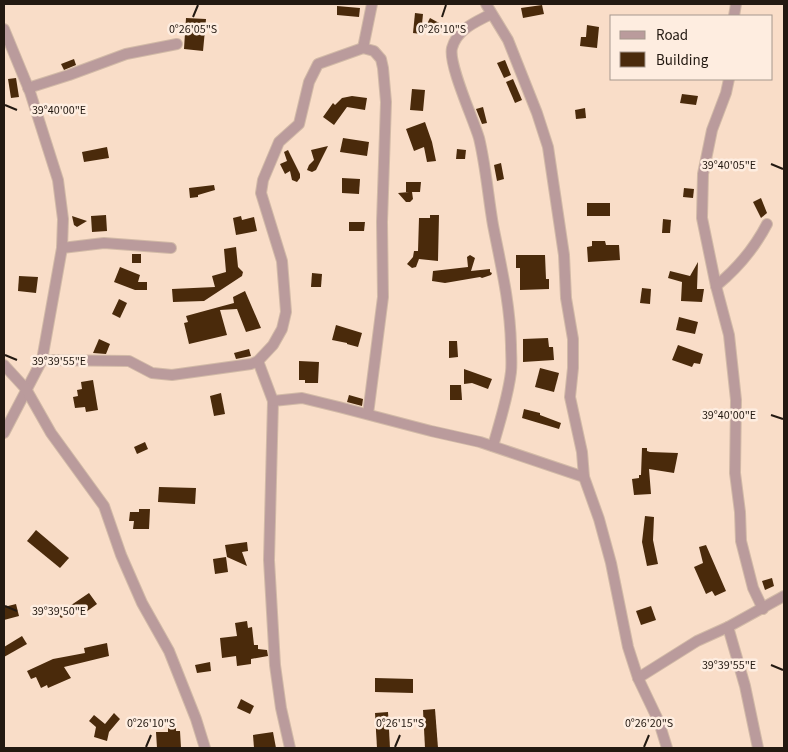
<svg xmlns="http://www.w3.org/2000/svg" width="788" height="752" viewBox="0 0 788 752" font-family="'Source Sans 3',sans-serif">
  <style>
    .building { fill: #4a2a0b }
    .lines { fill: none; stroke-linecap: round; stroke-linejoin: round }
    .minor-casing { stroke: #d2baa7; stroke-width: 12 }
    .minor { stroke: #ba9b9c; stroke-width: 10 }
    .ticks { fill: none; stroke: #231911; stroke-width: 2 }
    .ticks-label { font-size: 12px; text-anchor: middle; fill: #231911; stroke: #feede0; stroke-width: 5; stroke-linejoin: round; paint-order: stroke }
  </style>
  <rect width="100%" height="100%" fill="#f9ddc8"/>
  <g class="building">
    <path d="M542,5L544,14L523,18L521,8Z"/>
    <path d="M337,6L360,8L359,17L337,15Z"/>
    <path d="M415,13L423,14L421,34L413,33Z"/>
    <path d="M186,18L206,19L203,51L184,49Z"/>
    <path d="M430,18L450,29L447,35L427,24Z"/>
    <path d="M587,25L599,27L597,48L580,46L581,37H586Z"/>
    <path d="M74,59L76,65L64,70L61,64Z"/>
    <path d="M505,60L511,75L504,78L497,63Z"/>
    <path d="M16,78L19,97L11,98L8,79Z"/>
    <path d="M513,79L522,100L515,103L506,82Z"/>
    <path d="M412,89L425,90L423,111L410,110Z"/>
    <path d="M682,94L698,96L696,105L680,103Z"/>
    <path d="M352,96L367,98L365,110L347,107L334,125L323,117L333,103L335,105L342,98Z"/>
    <path d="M483,107L487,123L482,124L476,109Z"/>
    <path d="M585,108L586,118L576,119L575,110Z"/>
    <path d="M425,122L432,142L436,161L427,162L424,147L414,151L406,129Z"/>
    <path d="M343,138L369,142L367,156L340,152Z"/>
    <path d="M328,146L316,170L312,172L307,170L309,165L314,160L311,150Z"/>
    <path d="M107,147L109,158L84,162L82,152Z"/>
    <path d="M457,149L466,150L465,159H456Z"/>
    <path d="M288,150L300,174V178L297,182L292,180L290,171L285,174L280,164L287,161L284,152Z"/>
    <path d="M501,163L504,179L497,181L494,165Z"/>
    <path d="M342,178L360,179L359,194L342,193Z"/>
    <path d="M406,182H421L420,192H412L413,199L410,202H406L398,193L409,192H406Z"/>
    <path d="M214,185L215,190L198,195V197L190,198L189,188Z"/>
    <path d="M684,188L694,189L693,198L683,197Z"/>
    <path d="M761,198L767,213L761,218L753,202Z"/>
    <rect x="587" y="203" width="23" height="13"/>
    <path d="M106,215L107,231L92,232L91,216Z"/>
    <path d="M430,215H439L438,261L419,259L416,267L412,268L407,264L413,257L414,251H418L419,218H430Z"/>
    <path d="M72,216L87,221L77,227L74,225Z"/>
    <path d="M241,216L242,220L254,217L257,231L236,235L233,218Z"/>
    <path d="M663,219L671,220L670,233H662Z"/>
    <path d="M349,222H365L364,231H349Z"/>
    <path d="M592,241H605L606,245H619L620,260L588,262L587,247L592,246Z"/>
    <path d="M236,247L238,267L243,272L242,276L204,301L173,302L172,289L215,287L212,276L226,272L224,249Z"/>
    <rect x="132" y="254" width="9" height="9"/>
    <path d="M470,255L475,258L471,271L490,269V272L492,273L491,275L482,278L480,277L445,283L432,281L433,271L468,267L467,257Z"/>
    <path d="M516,255H545L546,279H549V289L520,290V268H516Z"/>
    <path d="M698,262L697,289H704L702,302L681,301L682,282L668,278L670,271L690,276Z"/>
    <path d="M120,267L140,275L138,282H147V290H135L114,282Z"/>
    <path d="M312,273L322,274L321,287H311Z"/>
    <path d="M19,276L38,277L36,293L18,291Z"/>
    <path d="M642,288L651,289L650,304L640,303Z"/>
    <path d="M245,291L261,328L246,332L237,309L220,310L227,335L189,344L184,323L188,322L186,316L219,307V308V307L234,303L233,297Z"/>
    <path d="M119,299L127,303L120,318L112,314Z"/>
    <path d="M679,317L698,322L695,334L676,330Z"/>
    <path d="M336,325L362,333L358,347L347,344V343L332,340Z"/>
    <path d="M548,338L549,347H553L554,360L523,362V339Z"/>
    <path d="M99,339L110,344L106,354L93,353Z"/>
    <path d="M449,341H457L458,357L449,358Z"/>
    <path d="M678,345L703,354L700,364L694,363L692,367L672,360Z"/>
    <path d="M249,349L251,356L236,359L234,353Z"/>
    <path d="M299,361L319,362L318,383H305V380H299Z"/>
    <path d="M540,368L559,373L554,392L535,387Z"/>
    <path d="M464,369L492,379L488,389L472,383L464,384Z"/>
    <path d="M93,380L98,410L86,412L85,407L75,408L73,397L78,396L77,390L82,389L81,382Z"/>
    <path d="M450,385H461L462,400H450Z"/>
    <path d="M221,393L225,414L214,416L210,396Z"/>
    <path d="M349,395L363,399L362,406L347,402Z"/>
    <path d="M524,409L540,413V415L561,423L559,429L522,418Z"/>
    <path d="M145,442L148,449L137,454L134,447Z"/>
    <path d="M642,448H647V451L650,452L678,453L674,473L649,469L651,494L634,495L632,479L639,478V475H641Z"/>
    <path d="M159,487L196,488L195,504L158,502Z"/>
    <path d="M139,509H150L149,529H133L134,521H129L130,512H139Z"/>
    <path d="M645,516L654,517L653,540L658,564L647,566L642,542Z"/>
    <path d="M36,530L69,558L60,568L27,541Z"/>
    <path d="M247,542L248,551L242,552L247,566L227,557L225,545Z"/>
    <path d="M706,545L726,591L715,596L712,591L706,594L694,567L703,563L699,547Z"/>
    <path d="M226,557L228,572L215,574L213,559Z"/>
    <path d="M772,578L774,586L765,590L762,581Z"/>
    <path d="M89,593L97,604L86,612L83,607L61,618L58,614Z"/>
    <path d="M16,604L19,616L4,620V607Z"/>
    <path d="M651,606L656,620L641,625L636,611Z"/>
    <path d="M247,621L248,628L252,627L254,645H258V649L267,650L268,656L251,659V664L237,666L236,656L222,658L220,638L237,636L235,623Z"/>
    <path d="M22,636L27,644L4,657V647Z"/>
    <path d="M107,643L109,656L64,667L71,678L48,688L47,685L41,688L36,677L31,679L27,671L53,659L85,653L84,648Z"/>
    <path d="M210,662L211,671L197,673L195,665Z"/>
    <path d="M375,678L413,679V693L375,692Z"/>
    <path d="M241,699L254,706L250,714L237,708Z"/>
    <path d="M435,709L438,748H425L423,710Z"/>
    <path d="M388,712L390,748H377L375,713Z"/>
    <path d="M114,713L120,719L109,732L107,741L94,737L96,727L89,721L94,715L105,724Z"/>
    <path d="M168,721H176V731H180L181,748H157L156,732H168Z"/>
    <path d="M273,732L276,748H254L253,735Z"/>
  </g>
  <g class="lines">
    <g class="minor-casing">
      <g id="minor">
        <path d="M486,4L508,40L537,113L548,147L564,255L566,298L573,339V368L570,397L582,452L584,477L599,519L611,563L628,647L638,678L659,722L667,748"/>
        <path d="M491,14C476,22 457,29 452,48C448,64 473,118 479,138C486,167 488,196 493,225C501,266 510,303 511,345C511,354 512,363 511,372C508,397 500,421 493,446"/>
        <path d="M734,16L736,4"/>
        <path d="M4,29L30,92L58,180L63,219L62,248L42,360L4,433"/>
        <path d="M363,48L372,4"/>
        <path d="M729,79L726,93L712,130L703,174L702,218L716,286L729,335L736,400L735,473L740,512L741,541L753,588L763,609"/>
        <path d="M28,88L69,75L126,54L177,44"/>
        <path d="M62,248L104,243L171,248"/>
        <path d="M716,286C738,268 754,249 767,224"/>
        <path d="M42,360L129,361L152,373L172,375L251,364L258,361L273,345L282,329L286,312L282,261L261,193L263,180L279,142L299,124L309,82L318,64L363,48L374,51L381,59L383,68L386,102L382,222L383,297L368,414"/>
        <path d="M258,361L273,401L269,560L275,665L281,708L290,748"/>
        <path d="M4,365L26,389L51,433L104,506L121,555L142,603L169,651L196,719L205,748"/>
        <path d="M273,401L302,398L339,407L431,431L480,442L584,477"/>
        <path d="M728,627L745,686L758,748"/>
        <path d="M638,678L697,641L728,627L784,596"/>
      </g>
    </g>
    <use href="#minor" class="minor"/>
  </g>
  <path class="ticks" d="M193,17L198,5M442,17L446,5M5,105L17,110M771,164L783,169M5,355L17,360M771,415L783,419M5,606L17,611M771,665L783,670M146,747L151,735M395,747L400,735M644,747L649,735"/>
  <g class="ticks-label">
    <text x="193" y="33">0°26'05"S</text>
    <text x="442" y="33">0°26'10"S</text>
    <text x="59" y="114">39°40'00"E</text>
    <text x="729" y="169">39°40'05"E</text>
    <text x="59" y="365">39°39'55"E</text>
    <text x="729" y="419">39°40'00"E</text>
    <text x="59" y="615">39°39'50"E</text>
    <text x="729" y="669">39°39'55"E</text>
    <text x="151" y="727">0°26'10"S</text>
    <text x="400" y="727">0°26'15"S</text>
    <text x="649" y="727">0°26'20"S</text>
  </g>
  <rect width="788" height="752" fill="none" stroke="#231911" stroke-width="10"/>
  <rect x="610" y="15" width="162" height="65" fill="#feede0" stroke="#a6988d"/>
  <rect x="620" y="31" width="25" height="8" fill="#ba9b9c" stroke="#a6988d"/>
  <text x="656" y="40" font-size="15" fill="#231911">Road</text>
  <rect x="620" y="52" width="25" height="15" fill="#4a2a0b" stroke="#a6988d"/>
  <text x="656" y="65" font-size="15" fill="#231911">Building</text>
</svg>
